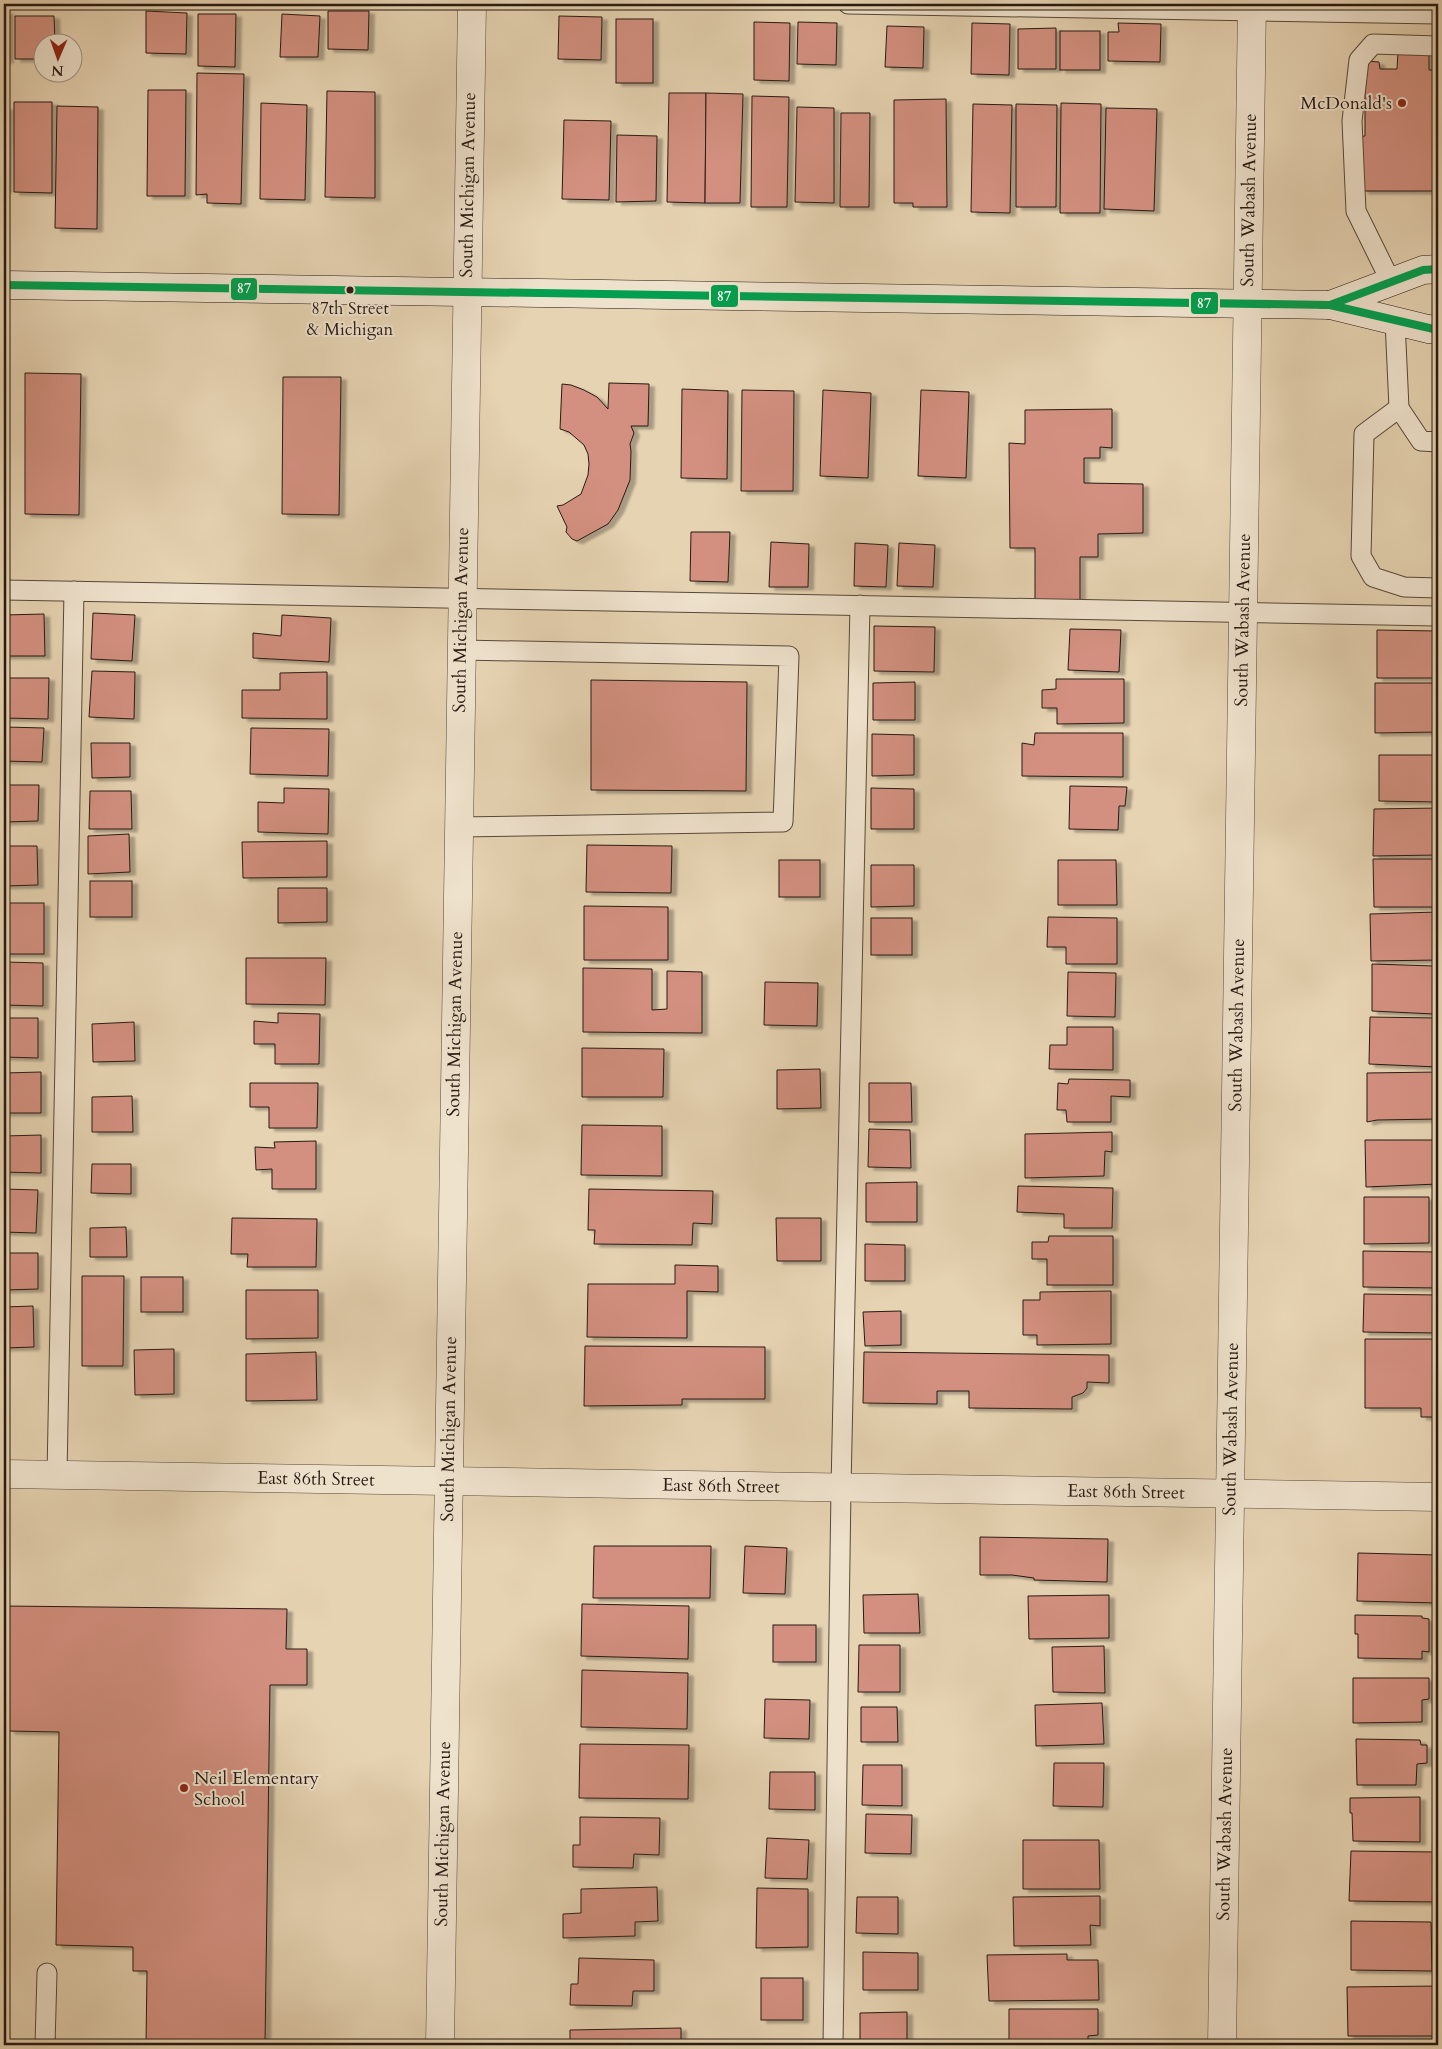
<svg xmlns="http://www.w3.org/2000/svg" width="1442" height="2049" viewBox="0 0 1442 2049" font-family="Cardo,serif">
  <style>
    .building { fill: #d39080; stroke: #271a12; filter: url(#shadow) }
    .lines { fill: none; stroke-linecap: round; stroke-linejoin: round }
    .lane-casing { stroke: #57483a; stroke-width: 21 }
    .street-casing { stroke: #57483a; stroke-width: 29 }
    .secondary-casing { stroke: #271a12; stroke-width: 29 }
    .lane { stroke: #efe2cd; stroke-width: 19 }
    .street { stroke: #efe2cd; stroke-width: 28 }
    .secondary { stroke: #efe2cd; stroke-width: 28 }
    .bus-1-casing { stroke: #efe2cd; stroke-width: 11 }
    .bus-1 { stroke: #029f4e; stroke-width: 8 }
    .poi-dot { fill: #8f2418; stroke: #efe2cd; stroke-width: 2 }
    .bus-dot { fill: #271a12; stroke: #efe2cd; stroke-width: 2 }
    .labels { text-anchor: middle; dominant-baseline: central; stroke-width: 4; stroke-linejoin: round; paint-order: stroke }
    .bus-label { font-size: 17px; fill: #271a12; stroke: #efe2cd }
    .poi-label { font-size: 18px; fill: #271a12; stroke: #efe2cd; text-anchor: end }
    .street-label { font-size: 18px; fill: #271a12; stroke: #efe2cd }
    .line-badge { stroke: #efe2cd; stroke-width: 2 }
    .badge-label { font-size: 14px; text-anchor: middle; font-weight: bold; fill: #fff }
  </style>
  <defs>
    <filter id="shadow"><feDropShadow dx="5.5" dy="3" stdDeviation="1" flood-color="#0004"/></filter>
  </defs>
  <rect width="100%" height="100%" fill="#e6d3b2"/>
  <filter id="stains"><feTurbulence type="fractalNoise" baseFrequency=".004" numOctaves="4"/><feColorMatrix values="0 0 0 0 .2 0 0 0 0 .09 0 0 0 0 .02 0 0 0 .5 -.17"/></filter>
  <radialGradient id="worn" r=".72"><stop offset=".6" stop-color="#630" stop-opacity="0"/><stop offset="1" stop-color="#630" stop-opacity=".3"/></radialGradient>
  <g class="building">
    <rect x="4" y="11" width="4" height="49"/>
    <path d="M146,11L187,13L186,54L146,53Z"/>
    <path d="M328,11H369L368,50L328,49Z"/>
    <path d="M198,14H236L235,67L198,66Z"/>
    <path d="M282,14L320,16L318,57H280Z"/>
    <path d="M15,16H54L55,42H42V59H15Z"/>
    <path d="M559,16L602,17L601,60L558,59Z"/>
    <rect x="616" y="19" width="37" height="64"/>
    <path d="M754,22L790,23L789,81L754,80Z"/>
    <path d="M798,22L837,23L836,65L797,64Z"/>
    <path d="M972,23L1010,24L1009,75L971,74Z"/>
    <path d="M1118,23L1161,24L1160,62L1108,61V32H1119Z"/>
    <path d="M887,26L924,27L923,68L885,67Z"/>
    <path d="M1056,28V69H1018V29Z"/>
    <rect x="1060" y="31" width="40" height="39"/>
    <path d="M1398,52H1429V70H1438V191H1363L1357,137L1365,136V61L1379,62L1380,69H1397Z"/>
    <path d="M197,73L244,74L241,204L207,203V194L196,195Z"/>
    <path d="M148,90H186L185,196H147Z"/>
    <path d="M327,91L375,92V198L325,197Z"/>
    <path d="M669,93H706L705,203L667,202Z"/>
    <path d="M706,93L743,94L740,203H705Z"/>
    <path d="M752,96L789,97L787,207H751Z"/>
    <path d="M946,99L947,207H913V203H894V100Z"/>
    <path d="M14,102H52V193L14,192Z"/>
    <path d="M261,103L307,105L305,200L260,199Z"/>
    <path d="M1061,103L1101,104L1100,213H1060Z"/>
    <path d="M973,104L1012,105L1010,213L971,212Z"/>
    <path d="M1016,104L1057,105L1056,207H1016Z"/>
    <path d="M57,106L98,107L97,229L55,228Z"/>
    <path d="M4,107H8L6,190H4Z"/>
    <path d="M797,107L834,108V203L795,202Z"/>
    <path d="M1106,108L1157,109L1154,211L1104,209Z"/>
    <path d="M841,113H870L869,207H840Z"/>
    <path d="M564,120L611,121L609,200L562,199Z"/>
    <path d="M617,135L657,136L656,201L616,202Z"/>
    <path d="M25,373L81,374L79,515L25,514Z"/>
    <path d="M283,377H341L339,515L282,514Z"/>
    <path d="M609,383L649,384L648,426H631L634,433L630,444L631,451L630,480L618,510L608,524L577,541L572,539L566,532L567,527L557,506L563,505L581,494L588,475L589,464L588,454L584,445L569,432L560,429L562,384L571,385L584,390L597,397L608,409Z"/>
    <path d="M682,389L728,391L727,479L681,478Z"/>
    <path d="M742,390L794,391L793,491H741Z"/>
    <path d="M823,390L871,393L868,478L820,476Z"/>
    <path d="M921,390L969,392L966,478L918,476Z"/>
    <path d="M1112,409V448L1100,447V458H1084V483L1143,484V533L1098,534V557H1080V602H1035V548H1010L1009,443L1025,444V410Z"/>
    <path d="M691,532H730L728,582L690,581Z"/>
    <path d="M771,542L809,544L808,587H769Z"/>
    <path d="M855,543L888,545L886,587L854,586Z"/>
    <path d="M899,543L935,545L933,587L897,586Z"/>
    <path d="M93,613L135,615L132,661L91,659Z"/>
    <path d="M44,614L45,656H4V615Z"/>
    <path d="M282,615L331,618L329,662L253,658V633L281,636Z"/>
    <path d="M874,626L935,627L934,672L874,671Z"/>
    <path d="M1070,629L1121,630L1119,672L1068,670Z"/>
    <path d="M1377,630L1438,631V678H1377Z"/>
    <path d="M92,671L135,672L134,719L89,717Z"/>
    <path d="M327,672V719L242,718V690H280V673Z"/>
    <path d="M4,678H49L48,719L4,718Z"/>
    <path d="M1056,679H1124V723L1057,724V708H1042V690L1056,689Z"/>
    <path d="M591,680L747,682L746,791L591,790Z"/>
    <path d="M915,682V720H873V683Z"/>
    <path d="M1375,683H1438V732L1375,733Z"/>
    <path d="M5,727L44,728L42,762L4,761Z"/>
    <path d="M251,728L329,729L328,776L250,774Z"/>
    <path d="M1035,733H1123V777L1022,776V743L1034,745Z"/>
    <path d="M872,734L914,735V775L872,776Z"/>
    <path d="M91,743H130V777L92,778Z"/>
    <path d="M1379,755H1438V802L1379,801Z"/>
    <path d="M4,785H39L38,821L4,822Z"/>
    <path d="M1070,786L1127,787L1125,806H1119L1118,830L1069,829Z"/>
    <path d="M284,788L329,789L328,834L258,832V802L284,803Z"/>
    <path d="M871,788L914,789V829H871Z"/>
    <path d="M90,791H131L132,829H89Z"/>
    <path d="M1438,808V855L1373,856L1374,809Z"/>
    <path d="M129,834L130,872L88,874V836Z"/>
    <path d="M327,841V877L243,878L242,842Z"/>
    <path d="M587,845L672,846L671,893L586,892Z"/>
    <path d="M4,846H37L38,885L4,886Z"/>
    <path d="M1373,859H1438V907H1374Z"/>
    <rect x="779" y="860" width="41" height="37"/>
    <path d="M1058,860H1116L1117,905H1058Z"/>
    <path d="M871,865H914V906L871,907Z"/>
    <rect x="90" y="881" width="42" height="36"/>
    <path d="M278,888H327V922L278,923Z"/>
    <rect x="4" y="903" width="40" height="51"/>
    <path d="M584,906L668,907V960H584Z"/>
    <path d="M1438,912V960L1371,961L1370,914Z"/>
    <path d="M1048,917L1117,918V964H1066V947H1047Z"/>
    <rect x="871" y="918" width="41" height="37"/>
    <path d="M246,958H326L325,1005L246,1004Z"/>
    <path d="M4,962L43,963V1006L4,1005Z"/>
    <path d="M1372,964L1435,966L1434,1014L1372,1011Z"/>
    <path d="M583,968L652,969V1010L667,1009V971L702,972V1033L583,1032Z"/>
    <path d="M1068,972L1116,973L1115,1017L1067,1016Z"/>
    <path d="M765,982L818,983L817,1026L764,1025Z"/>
    <path d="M278,1013L320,1014L319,1064H275V1044H254V1021L278,1023Z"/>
    <path d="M1370,1017L1438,1018V1067L1369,1064Z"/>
    <path d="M4,1018H38V1058L4,1057Z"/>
    <path d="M134,1022L135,1061L93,1062L92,1024Z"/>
    <path d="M1067,1027H1113V1070L1049,1069L1050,1045H1067Z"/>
    <path d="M582,1048L664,1049L663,1097H582Z"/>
    <path d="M820,1069L821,1108L777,1109V1070Z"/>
    <path d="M41,1072V1113H4V1073Z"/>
    <path d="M1438,1072V1119L1377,1120L1367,1122V1073Z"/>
    <path d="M1069,1079L1130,1080V1097L1111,1096V1122H1067L1066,1110H1057L1058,1083L1068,1084Z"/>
    <path d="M250,1083H318L317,1128H269V1107H250Z"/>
    <path d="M869,1083H911L912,1122H869Z"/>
    <path d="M132,1096L133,1132H92V1097Z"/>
    <path d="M582,1125L662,1126V1176L581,1175Z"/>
    <path d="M869,1129L910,1130L911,1168L868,1167Z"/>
    <path d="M1112,1132V1152L1105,1151L1104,1176L1025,1178V1134Z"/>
    <path d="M41,1135V1173L4,1172V1136Z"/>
    <path d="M1365,1140H1438V1184L1366,1187Z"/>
    <path d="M316,1141V1189H272V1169L256,1170L255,1147L275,1148L274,1142Z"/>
    <path d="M92,1164H131V1194L91,1193Z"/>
    <path d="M917,1182V1222H866V1183Z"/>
    <path d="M1018,1186L1113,1188L1112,1228H1064V1214L1017,1212Z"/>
    <path d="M4,1189L38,1190L36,1233L4,1232Z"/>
    <path d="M589,1189L713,1191L712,1224L693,1223L692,1245L594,1244L595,1230H588Z"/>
    <path d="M1364,1197H1429V1243L1364,1244Z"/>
    <path d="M232,1218L317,1219L316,1267H247L248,1254H231Z"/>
    <path d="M776,1218H821V1261H777Z"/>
    <path d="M126,1227L127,1257H90V1228Z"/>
    <path d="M1049,1236H1113V1285H1047V1259H1032V1242H1048Z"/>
    <path d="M865,1244L905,1245V1281H865Z"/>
    <path d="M1363,1251L1438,1252V1288L1363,1287Z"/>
    <path d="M4,1253H38V1289L4,1290Z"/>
    <path d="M675,1265L718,1266V1292L687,1291V1338L587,1337L588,1284H675Z"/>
    <path d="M82,1276H124L123,1366H82Z"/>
    <rect x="141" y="1277" width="42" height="35"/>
    <path d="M246,1290H318V1338L246,1339Z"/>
    <path d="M1111,1291V1344L1037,1345V1335H1023V1300H1040V1292Z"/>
    <path d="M1364,1294L1438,1295V1333L1363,1332Z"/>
    <path d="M33,1306L34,1347L4,1348V1307Z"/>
    <path d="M901,1311V1345L865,1346L863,1312Z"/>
    <path d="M1365,1339H1438V1417H1421V1408H1365Z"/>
    <path d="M585,1346L765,1347V1399H682V1405L584,1406Z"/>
    <path d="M174,1349V1394L135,1395L134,1350Z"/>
    <path d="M316,1352L317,1400L246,1401V1354Z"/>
    <path d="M864,1352L1109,1355V1383L1087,1382V1388L1083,1393L1072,1397V1409L969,1408V1391H937V1404L863,1403Z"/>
    <path d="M980,1537L1108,1539L1107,1582L1034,1580V1578L1012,1575H980Z"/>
    <path d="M594,1546H711L710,1598H593Z"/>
    <path d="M745,1546L787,1548L785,1594L743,1593Z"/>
    <path d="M1358,1553L1438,1555V1603L1357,1601Z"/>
    <path d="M918,1594L920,1633H864L863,1595Z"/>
    <path d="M1109,1595V1638L1029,1639L1028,1596Z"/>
    <path d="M582,1604L689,1606L688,1659L581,1656Z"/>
    <path d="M4,1606L287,1609L286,1649H307V1685H270L265,2045H146L147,1971H133V1947L56,1945L59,1732L9,1731V1690H4Z"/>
    <path d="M1355,1615L1422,1616V1618L1429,1619V1652L1422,1651V1659L1358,1658V1634H1355Z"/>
    <rect x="773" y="1625" width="43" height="37"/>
    <path d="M859,1645H900V1692H858Z"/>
    <path d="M1104,1646L1105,1693L1053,1692L1052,1647Z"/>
    <path d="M582,1670L688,1673L687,1729L581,1727Z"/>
    <path d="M1353,1678H1429V1699L1422,1700V1722L1353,1723Z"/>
    <path d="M765,1699L810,1700L809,1739L764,1738Z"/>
    <path d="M1102,1703L1104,1744L1036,1746L1035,1705Z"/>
    <path d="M861,1707H897L898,1742H861Z"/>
    <path d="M1356,1739L1420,1740L1421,1745H1427V1763L1417,1764L1416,1785H1357Z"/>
    <path d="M580,1744L689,1745L688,1799L579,1798Z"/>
    <path d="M1054,1763H1104L1103,1807L1053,1806Z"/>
    <path d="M863,1765H902V1806L862,1805Z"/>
    <path d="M770,1772H815V1810L769,1809Z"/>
    <path d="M1420,1797V1842L1353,1841L1352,1813H1350V1798Z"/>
    <path d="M866,1814L912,1815L911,1854L865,1853Z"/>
    <path d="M580,1817L660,1818L659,1855L634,1854L633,1868L573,1867V1845H580Z"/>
    <path d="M767,1838L809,1840L807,1879L765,1878Z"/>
    <path d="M1023,1840H1099L1100,1889H1023Z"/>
    <path d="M1351,1851L1438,1852V1902L1349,1901Z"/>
    <path d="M657,1887L658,1921L635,1922V1936L563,1938V1914L581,1913V1889Z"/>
    <path d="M757,1888L808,1889V1947L756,1948Z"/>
    <path d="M1100,1896V1926L1090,1925L1091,1945L1014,1946L1013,1897Z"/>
    <path d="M857,1897H898V1934L856,1933Z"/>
    <path d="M1351,1921L1431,1922L1432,1971L1351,1970Z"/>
    <path d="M863,1952L918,1953V1990H863Z"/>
    <path d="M1067,1954V1960H1098L1099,2000L989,2001L987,1955Z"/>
    <path d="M579,1958L654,1960V1991H633L632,2006L570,2005L571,1984H578Z"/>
    <rect x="761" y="1978" width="42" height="42"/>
    <path d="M1438,1986V2036H1348L1347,1987Z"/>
    <path d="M1009,2009H1098V2035L1088,2036V2045H1009Z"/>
    <path d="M907,2012V2045H860V2013Z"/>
    <path d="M681,2028V2045H570V2030Z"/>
  </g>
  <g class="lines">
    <g class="lane-casing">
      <g id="lane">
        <path d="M848,4L1438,14"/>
        <path d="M1391,282L1356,211L1352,121L1359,60L1373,44L1438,46"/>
        <path d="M1395,321L1399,408L1421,441L1438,442"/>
        <path d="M1399,408L1364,434L1361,556L1373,577L1404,587L1438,588"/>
        <path d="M4,590L1438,616"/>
        <path d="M458,827L783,822L789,656L461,650"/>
        <path d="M57,1475L74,591"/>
        <path d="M45,2045L47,1973"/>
        <path d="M833,2045L841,1488L860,605"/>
      </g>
    </g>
    <g class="street-casing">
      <g id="street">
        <path d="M4,1474L1438,1497"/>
        <path d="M440,2045L472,4"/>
        <path d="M1222,2045L1252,4"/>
      </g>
    </g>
    <g class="secondary-casing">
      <g id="secondary">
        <path d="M4,285L1330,305L1428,329L1438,330"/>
        <path d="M1330,305L1423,270L1438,269"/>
      </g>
    </g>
    <use href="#lane" class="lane"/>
    <use href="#street" class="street"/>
    <use href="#secondary" class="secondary"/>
    <g class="bus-1-casing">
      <g id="bus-1">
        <path d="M4,285L1330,305L1423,270L1438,269"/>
        <path d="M1321,305H1330L1438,330"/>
      </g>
    </g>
    <use href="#bus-1" class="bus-1"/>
  </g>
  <g class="poi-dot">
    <circle cx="1402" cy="103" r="5"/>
    <circle cx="184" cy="1788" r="5"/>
  </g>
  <circle class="bus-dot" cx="350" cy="290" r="4.5"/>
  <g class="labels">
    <g class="bus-label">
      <text x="350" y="308">87th Street<tspan x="350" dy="21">&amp; Michigan</tspan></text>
    </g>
    <g class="poi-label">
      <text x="1392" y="103">McDonald's</text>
      <text x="194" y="1778" text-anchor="start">Neil Elementary<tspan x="194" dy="21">School</tspan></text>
    </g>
    <g class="street-label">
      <text transform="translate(468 185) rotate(-89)">South Michigan Avenue</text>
      <text transform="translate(1249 200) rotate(-89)">South Wabash Avenue</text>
      <text transform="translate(461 620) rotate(-89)">South Michigan Avenue</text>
      <text transform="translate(1243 620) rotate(-89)">South Wabash Avenue</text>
      <text transform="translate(455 1024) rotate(-89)">South Michigan Avenue</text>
      <text transform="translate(1237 1025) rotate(-89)">South Wabash Avenue</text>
      <text transform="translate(449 1429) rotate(-89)">South Michigan Avenue</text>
      <text transform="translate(1231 1429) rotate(-89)">South Wabash Avenue</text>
      <text transform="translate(316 1479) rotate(1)">East 86th Street</text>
      <text transform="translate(721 1486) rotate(1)">East 86th Street</text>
      <text transform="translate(1126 1492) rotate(1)">East 86th Street</text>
      <text transform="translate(443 1834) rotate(-89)">South Michigan Avenue</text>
      <text transform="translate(1225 1834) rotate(-89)">South Wabash Avenue</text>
    </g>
  </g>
  <g class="line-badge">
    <rect x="230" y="277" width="28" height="24" rx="5" fill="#029f4e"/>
    <rect x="710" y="284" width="29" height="24" rx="5" fill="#029f4e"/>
    <rect x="1190" y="291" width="29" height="24" rx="5" fill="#029f4e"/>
  </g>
  <g class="badge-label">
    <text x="244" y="293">87</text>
    <text x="724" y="301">87</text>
    <text x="1204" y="308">87</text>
  </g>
  <rect width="1442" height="2049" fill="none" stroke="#e6d3b2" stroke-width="20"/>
  <rect x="5" y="5" width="1432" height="2039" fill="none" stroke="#271a12" stroke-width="2.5"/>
  <rect x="10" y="10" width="1422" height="2029" fill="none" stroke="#271a12"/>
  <g transform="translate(58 58) rotate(182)"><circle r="24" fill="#efe2cd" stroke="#9f9282"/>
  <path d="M0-4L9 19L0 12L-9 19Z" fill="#8f2418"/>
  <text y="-8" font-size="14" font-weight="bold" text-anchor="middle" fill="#271a12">N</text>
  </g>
  <rect width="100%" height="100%" filter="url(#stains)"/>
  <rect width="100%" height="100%" fill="url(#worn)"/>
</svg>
